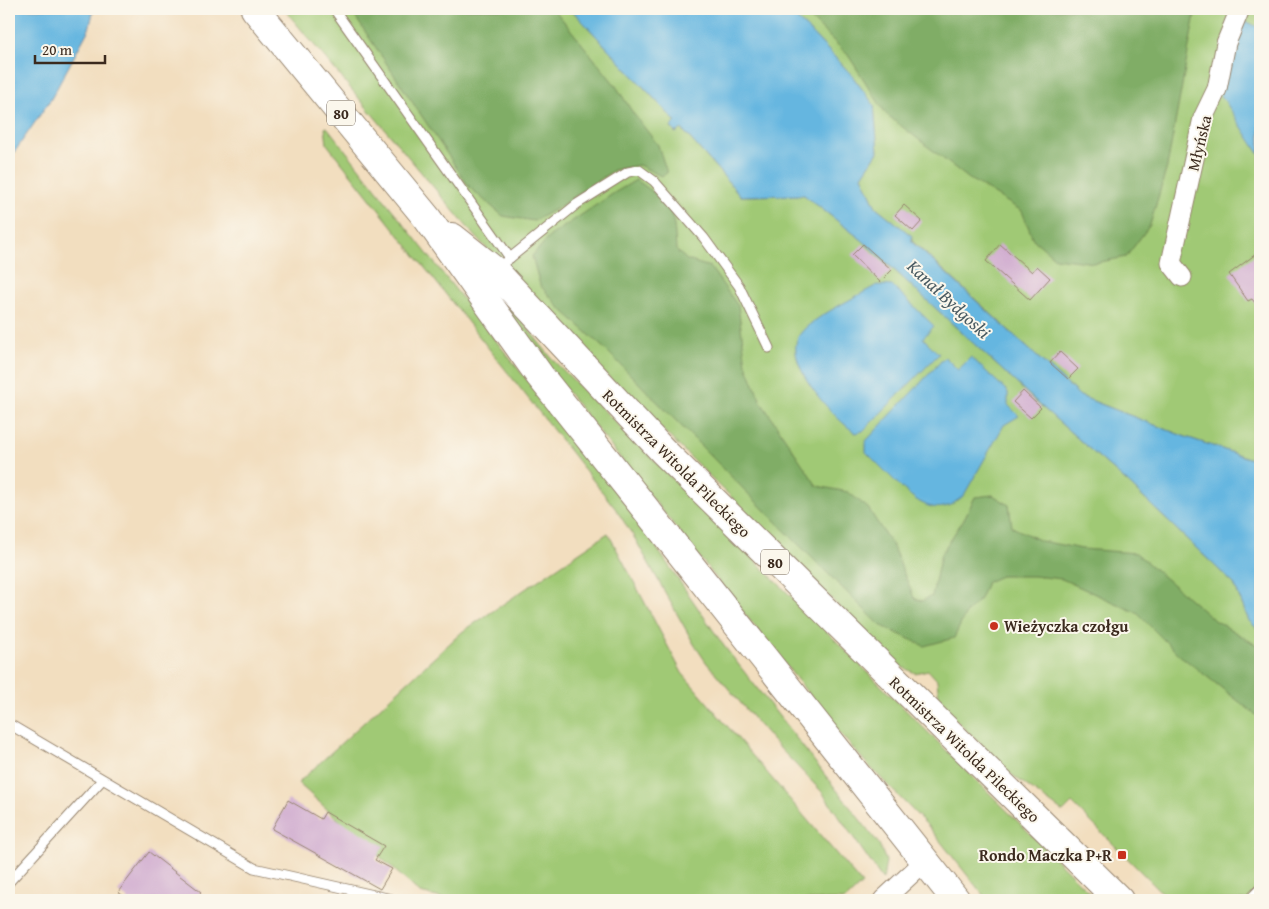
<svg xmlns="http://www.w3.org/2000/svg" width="1269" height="909" viewBox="0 0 1269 909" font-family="'Gentium Book Plus',serif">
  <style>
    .green { fill: #a0c975; stroke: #6e7a4a }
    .forest { fill: #80ad66; stroke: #5e6c42 }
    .water { fill: #65b6e0; stroke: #50707f }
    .building { fill: #d1aed0 }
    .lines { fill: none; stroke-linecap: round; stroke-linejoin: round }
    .service-casing { stroke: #96846e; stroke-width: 11 }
    .minor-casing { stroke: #96846e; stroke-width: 21 }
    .primary-casing { stroke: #96846e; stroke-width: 30 }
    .service { stroke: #fff; stroke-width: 9 }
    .minor { stroke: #fff; stroke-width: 19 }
    .primary { stroke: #fff; stroke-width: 28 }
    .poi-dot { fill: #c8321e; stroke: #fbf7ec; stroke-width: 2 }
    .labels { text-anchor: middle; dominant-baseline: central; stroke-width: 4; stroke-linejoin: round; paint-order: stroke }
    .shield { fill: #fbf7ec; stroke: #75685c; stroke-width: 1 }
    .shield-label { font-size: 15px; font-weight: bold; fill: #3b2a1e }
    .street-label { font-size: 16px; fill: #3b2a1e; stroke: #fbf7ec }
    .poi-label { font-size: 16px; font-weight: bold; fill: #3b2a1e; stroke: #fbf7ec; text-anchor: start }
    .water-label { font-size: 18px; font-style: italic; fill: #4a5b62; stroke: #fbf7ec }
  </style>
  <rect width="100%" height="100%" fill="#fbf7ec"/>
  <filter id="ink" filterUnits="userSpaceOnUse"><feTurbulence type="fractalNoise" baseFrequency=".02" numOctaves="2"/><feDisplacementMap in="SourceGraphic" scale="10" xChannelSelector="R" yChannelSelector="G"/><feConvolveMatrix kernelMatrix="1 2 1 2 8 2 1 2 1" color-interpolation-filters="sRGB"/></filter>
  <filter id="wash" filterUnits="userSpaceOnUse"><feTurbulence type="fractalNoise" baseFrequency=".0096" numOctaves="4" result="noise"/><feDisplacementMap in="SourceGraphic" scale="20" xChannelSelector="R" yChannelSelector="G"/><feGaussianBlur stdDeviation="1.12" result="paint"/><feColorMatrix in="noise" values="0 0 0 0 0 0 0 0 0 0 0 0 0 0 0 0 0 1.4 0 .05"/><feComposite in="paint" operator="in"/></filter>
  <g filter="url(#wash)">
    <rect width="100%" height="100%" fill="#f2debf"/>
    <g class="green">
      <path d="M284,9H571L676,122L671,127L675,133L681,128L741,196L804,195L862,240L1041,406L1127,482L1234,584L1249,621L1260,631V900H1169L1072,803L1063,812L1008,772L942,706L939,698L937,680L928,670L915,673L902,667L846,614L767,532L554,324L462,221Z"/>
      <path d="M785,9H1260V462L1183,436L1080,396L912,241V236L876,207L862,176L878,152L874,105L850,73L808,29Z"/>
      <path d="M327,127L636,518L724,646L879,844L886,861L883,880L822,792L772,740L706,662L694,644L634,537L615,508L330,148L327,144L325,128Z"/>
      <path d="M499,293L554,361L1097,900H987L929,827L868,765L843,737L546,365L495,294Z"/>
      <path d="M608,533L682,673L862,884L845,900H450L420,893L298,783L462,632Z"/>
    </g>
    <g class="forest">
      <path d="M350,9H554L616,86L633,113L658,145L667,173L661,176L639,165L614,170L559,207L534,221L503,216L470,188Z"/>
      <path d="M801,9H1196L1167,167L1150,225L1126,257L1095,263L1055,258L1033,239L1022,211L968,178L886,114L848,55Z"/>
      <path d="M636,180C646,187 665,199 670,210C675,222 675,237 676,250L687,260L710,267L738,306L746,364L761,402L817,486L848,492L868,508L893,547L914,598L922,601L932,596L941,554L964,519L975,497L993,495L1009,505L1012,527L1041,541L1082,549L1136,553L1213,619L1260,647V718L1178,654L1137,613L1062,579L1034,576H1001L987,582L980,599L966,613L954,638L924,646L880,625L796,542L609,353L560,308L540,285L532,256L550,236L614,193Z"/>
    </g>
    <g class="water">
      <path d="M9,9H94L89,29L51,99L9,160Z"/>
      <path d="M571,9H785L808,29L850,73L874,105L878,152L862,176L876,207L912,236V242L1080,396L1183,436L1260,462V631L1249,621L1234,584L1127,482L1041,406L862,240L804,195L741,196L682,129L676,133L671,127L676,122Z"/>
      <path d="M1237,17L1260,28V155L1217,89Z"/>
      <path d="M877,285L893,286L934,326L923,338L939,354L863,431L856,433C835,420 780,361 800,334C811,318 858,296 877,285Z"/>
      <path d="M945,357L958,370L971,357L1008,392V405L1019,416L1004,425L964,495C938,521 916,502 896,482C886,472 876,462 866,452V441Z"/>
    </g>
    <g id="blocks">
      <g class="building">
        <path d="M904,205L922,221L913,231L895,215Z"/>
        <path d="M863,244L892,270L880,282L852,255Z"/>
        <path d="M1000,244L1032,272L1037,266L1050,278L1030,300L986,261Z"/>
        <path d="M1260,251V301L1256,304L1252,299L1248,301L1229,274Z"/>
        <path d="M1060,352L1078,369L1068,379L1050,363Z"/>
        <path d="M1023,391L1041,408L1031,418L1013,402Z"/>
        <path d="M288,800L321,819L325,812L384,846L375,860L392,869L380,889L272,829Z"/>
        <path d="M149,852L201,892L195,900H129L118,892Z"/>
      </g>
    </g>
  </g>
  <g filter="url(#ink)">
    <use href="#blocks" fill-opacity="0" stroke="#96846e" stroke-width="1"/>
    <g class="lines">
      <g class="service-casing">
        <g id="service">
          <path d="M334,9L510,258L506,261"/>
          <path d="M510,258L577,204L628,172L639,170L654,181L704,238L739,286L769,348"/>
          <path d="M9,724L254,868L396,900"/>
          <path d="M9,882L102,780"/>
          <path d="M1249,900L1260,889"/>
        </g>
      </g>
      <g class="minor-casing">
        <g id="minor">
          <path d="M1182,277L1171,263L1203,118L1217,89L1226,43L1240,9"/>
          <path d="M883,900L925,861"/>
        </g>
      </g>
      <g class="primary-casing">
        <g id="primary">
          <path d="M255,9L427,218L540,376L956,900"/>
          <path d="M452,237L495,271L663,451L1119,900"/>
        </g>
      </g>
      <use href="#service" class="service"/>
      <use href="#minor" class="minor"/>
      <use href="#primary" class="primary"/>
    </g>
  </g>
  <g class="poi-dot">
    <circle cx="994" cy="626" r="5"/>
    <rect x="1117" y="850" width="10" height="10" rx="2.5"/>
  </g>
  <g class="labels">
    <g class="shield">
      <rect x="327" y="100.5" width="28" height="25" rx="4"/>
      <rect x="761" y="549.5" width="28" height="25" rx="4"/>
    </g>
    <g class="shield-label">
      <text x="341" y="113">80</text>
      <text x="775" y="562">80</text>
    </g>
    <g class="street-label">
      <text transform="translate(1199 143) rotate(-76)">Młyńska</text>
      <text transform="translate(677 463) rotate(45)">Rotmistrza Witolda Pileckiego</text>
      <text transform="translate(965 749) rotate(44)">Rotmistrza Witolda Pileckiego</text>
    </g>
    <g class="poi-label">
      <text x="1004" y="626">Wieżyczka czołgu</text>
      <text x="1112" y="855" text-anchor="end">Rondo Maczka P+R</text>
    </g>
    <g class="water-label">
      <text transform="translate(949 299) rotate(43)">Kanał Bydgoski</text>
    </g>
  </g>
  <rect width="1269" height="909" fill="none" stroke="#fbf7ec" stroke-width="30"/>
  <path d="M35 55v8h70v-8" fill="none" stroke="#3b2a1e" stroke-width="2.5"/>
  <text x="42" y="55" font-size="15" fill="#3b2a1e" stroke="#fbf7ec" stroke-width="4" paint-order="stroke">20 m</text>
</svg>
